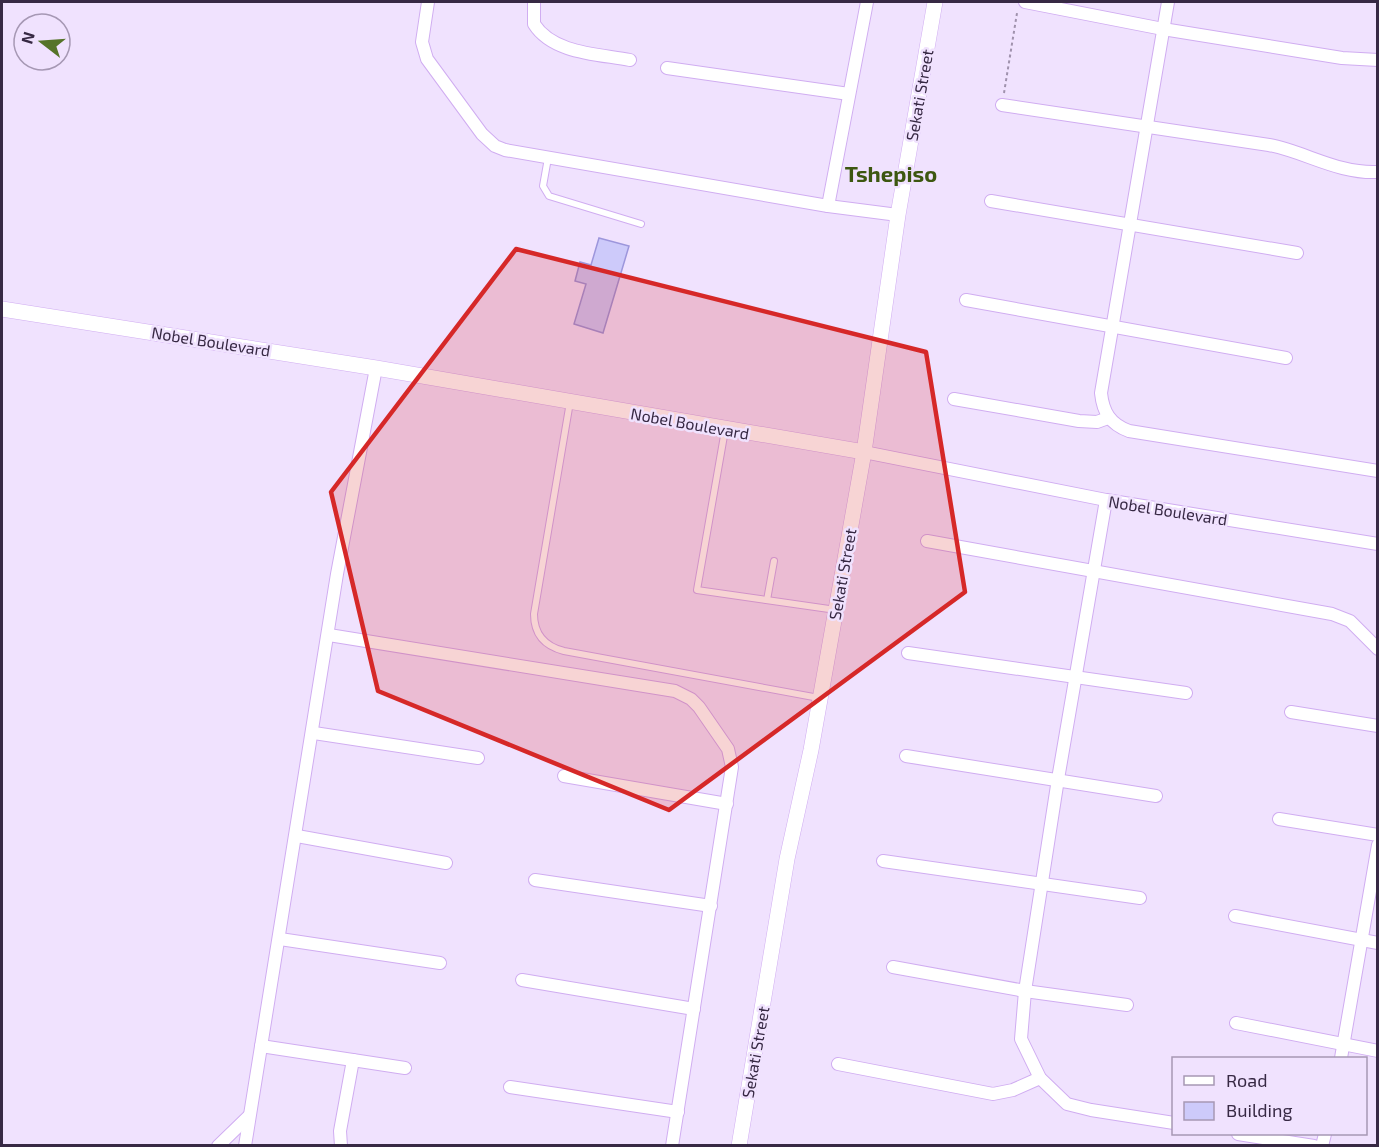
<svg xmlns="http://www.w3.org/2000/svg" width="1379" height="1147" viewBox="0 0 1379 1147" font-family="'Exo 2',sans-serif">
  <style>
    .building { fill: #cdcafa; stroke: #9d96dc; stroke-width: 1.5 }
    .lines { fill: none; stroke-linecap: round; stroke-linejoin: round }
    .service-casing { stroke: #d0adf1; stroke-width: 8 }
    .minor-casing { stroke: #d0adf1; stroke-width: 14 }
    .tertiary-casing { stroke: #d0adf1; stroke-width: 16 }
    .path { stroke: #a092ad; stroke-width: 2; stroke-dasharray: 3 3; stroke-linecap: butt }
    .service { stroke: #fff; stroke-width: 6 }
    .minor { stroke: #fff; stroke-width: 12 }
    .tertiary { stroke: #fff; stroke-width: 15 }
    .marked { fill: #d62828; fill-opacity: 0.2; stroke: #d62828; stroke-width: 4.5; stroke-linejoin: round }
    .labels { text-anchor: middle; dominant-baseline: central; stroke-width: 5; stroke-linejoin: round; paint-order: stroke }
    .street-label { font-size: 16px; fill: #372944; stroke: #f0e2fe }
    .district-label { font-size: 22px; font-weight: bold; fill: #3d5710; stroke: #f0e2fe }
  </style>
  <rect width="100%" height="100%" fill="#f0e2fe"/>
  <path class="building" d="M599,238L629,246L603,333L574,324L586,284L575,281L580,262L591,265Z"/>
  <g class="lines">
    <g class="service-casing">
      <g id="service">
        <path d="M548,158L543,186L549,196L641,224"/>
        <path d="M570,402L534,614C534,634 544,646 564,651L819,698"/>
        <path d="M725,430L697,590L836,610"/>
        <path d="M767,600L774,561"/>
      </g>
    </g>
    <g class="minor-casing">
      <g id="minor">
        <path d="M428,2L422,42L427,59L482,134L495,146L505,150L828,206L898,215"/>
        <path d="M534,2V24C553,54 599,54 630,60"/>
        <path d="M1025,2L1163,29L1342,58L1378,60"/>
        <path d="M1168,2L1101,393C1103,412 1110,424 1129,431L1378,471"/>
        <path d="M667,68L849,94"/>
        <path d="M1002,105L1269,145C1306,152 1338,174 1378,172"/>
        <path d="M991,201L1297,253"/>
        <path d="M828,206L867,2"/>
        <path d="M966,300L1286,358"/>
        <path d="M954,399L1079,421L1097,422L1108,418"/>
        <path d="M864,452L1106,500L1378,544"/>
        <path d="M1106,500L1058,779L1025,991L1021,1039L1040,1078L1067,1104L1091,1110L1174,1123"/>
        <path d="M927,541L1332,614L1350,621L1378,649"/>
        <path d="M329,635L675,691L691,699L699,707L728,749L732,767L672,1146"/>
        <path d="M908,653L1186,693"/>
        <path d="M1291,712L1378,726"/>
        <path d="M314,733L478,758"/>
        <path d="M906,756L1156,796"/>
        <path d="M564,776L727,804"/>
        <path d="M1279,819L1378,835"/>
        <path d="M297,836L446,863"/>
        <path d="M883,861L1140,898"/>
        <path d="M535,880L711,906"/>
        <path d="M1235,916L1378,943"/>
        <path d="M280,939L440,963"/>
        <path d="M893,967L1025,991L1127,1005"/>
        <path d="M522,980L694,1009"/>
        <path d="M1236,1023L1378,1051"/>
        <path d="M261,1046L405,1068"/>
        <path d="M1341,1058L1378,845"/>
        <path d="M838,1064L993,1094L1013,1090L1040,1078"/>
        <path d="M510,1087L678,1112"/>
        <path d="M1238,1134L1314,1146"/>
        <path d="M218,1146L249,1116"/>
        <path d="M245,1146L337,574L376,368"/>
        <path d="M341,1146L340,1131L353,1060"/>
        <path d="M1322,1146L1325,1134"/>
      </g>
    </g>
    <g class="tertiary-casing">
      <g id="tertiary">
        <path d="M2,309L376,368L864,452"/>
        <path d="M739,1146L787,859L811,750L864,452L898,215L935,2"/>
      </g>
    </g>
    <path class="path" d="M1004,93L1017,13"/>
    <use href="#service" class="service"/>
    <use href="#minor" class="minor"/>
    <use href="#tertiary" class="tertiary"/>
  </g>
  <path class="marked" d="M516,249L926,352L965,592L669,810L378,691L331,492Z"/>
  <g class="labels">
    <g class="street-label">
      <text transform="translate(919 95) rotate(-80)">Sekati Street</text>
      <text transform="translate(211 341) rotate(9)">Nobel Boulevard</text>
      <text transform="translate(690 423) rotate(10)">Nobel Boulevard</text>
      <text transform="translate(1168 510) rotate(9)">Nobel Boulevard</text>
      <text transform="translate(842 574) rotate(-80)">Sekati Street</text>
      <text transform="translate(755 1052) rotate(-80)">Sekati Street</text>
    </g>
    <g class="district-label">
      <text x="891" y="173">Tshepiso</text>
    </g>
  </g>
  <rect width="1379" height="1147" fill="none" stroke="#372944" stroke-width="6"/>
  <rect x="1172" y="1057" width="195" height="78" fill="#f0e2fe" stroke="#a698b4" stroke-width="1.5"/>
  <rect x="1184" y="1076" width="30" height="9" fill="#ffffff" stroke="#a698b4" stroke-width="1.5"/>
  <text x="1226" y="1087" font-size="18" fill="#372944">Road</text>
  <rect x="1184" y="1102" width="30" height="18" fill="#cdcafa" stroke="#a698b4" stroke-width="1.5"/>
  <text x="1226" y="1117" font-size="18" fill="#372944">Building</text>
  <g transform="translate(42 42) rotate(287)"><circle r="28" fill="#f0e2fe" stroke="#a698b4" stroke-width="1.5"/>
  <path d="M0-4.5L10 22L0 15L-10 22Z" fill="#567429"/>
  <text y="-9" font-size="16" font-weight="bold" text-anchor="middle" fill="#372944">N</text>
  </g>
</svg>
